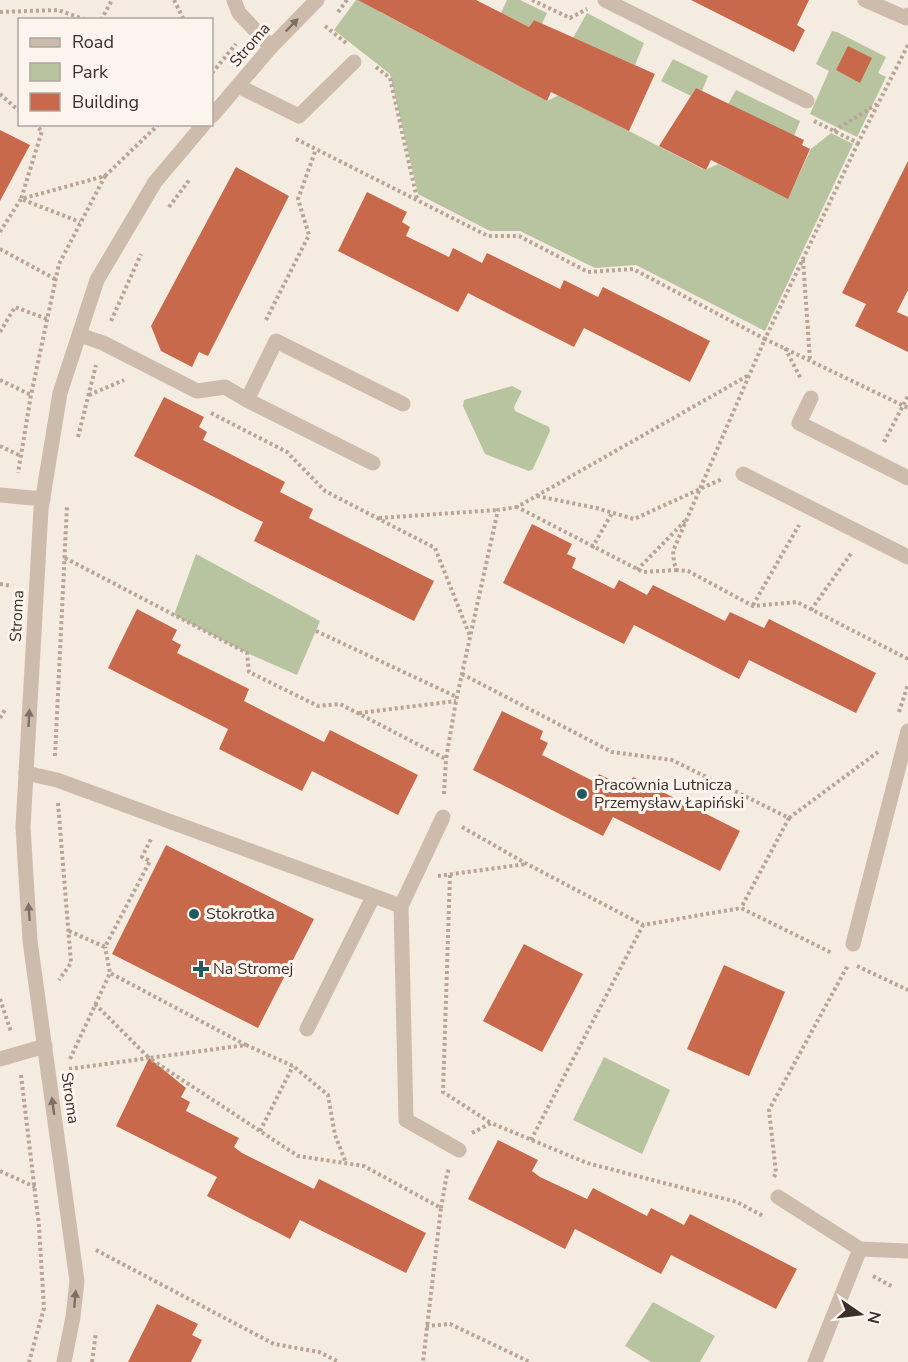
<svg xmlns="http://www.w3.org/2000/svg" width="908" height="1362" viewBox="0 0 908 1362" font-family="'Nunito Sans',sans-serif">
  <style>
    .green { fill: #b8c4a0 }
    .building { fill: #c8694b }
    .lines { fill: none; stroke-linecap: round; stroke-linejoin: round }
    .path { stroke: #b9a596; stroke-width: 4; stroke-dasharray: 3 3; stroke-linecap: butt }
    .minor { stroke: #cdbbac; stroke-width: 15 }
    .oneway { fill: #7d6f65 }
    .poi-dot { fill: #1f5a5e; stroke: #fbf5ee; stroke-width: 2 }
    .labels { text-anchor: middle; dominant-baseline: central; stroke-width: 6; stroke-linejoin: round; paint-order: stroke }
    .street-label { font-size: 16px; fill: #3b302b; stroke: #fbf5ee }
    .poi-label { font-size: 16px; fill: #3b302b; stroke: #fbf5ee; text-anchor: start }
  </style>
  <rect width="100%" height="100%" fill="#f4ebe1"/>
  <g class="green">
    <path d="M356,0H385L380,12L547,101L559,95L705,170L718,164L788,198L811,149L831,133L853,144L765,331L636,265L595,268L520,231H490L418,194L390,74L334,30Z"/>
    <path d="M507,0H520L547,13L542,24L534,20L529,27L501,13Z"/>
    <path d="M587,13L644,43L635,65L573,38Z"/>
    <path d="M832,31L837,32L886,57L878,73L886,77L857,137L810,114L829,71L816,64Z"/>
    <path d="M673,59L708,76L702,91L696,88L691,96L661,81Z"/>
    <path d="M736,90L800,121L794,136L728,104Z"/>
    <path d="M512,386L522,391L514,407L515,411L549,427L550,431L533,469L529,471L485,454L463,406L464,400Z"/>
    <path d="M196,554L320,621L297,675L247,653L174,615Z"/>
    <path d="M604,1057L670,1090L642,1154L573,1120Z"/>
    <path d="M653,1302L715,1336L700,1362H651L625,1346Z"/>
  </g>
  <g class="building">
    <path d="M358,0H476L529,27L534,20L655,74L629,131L551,92L547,101Z"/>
    <path d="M691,0H809L797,25L805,30L794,52Z"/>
    <path d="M848,46L872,58L860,83L836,70Z"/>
    <path d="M696,88L804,140L802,145L810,149L788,199L711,160L706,170L659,146Z"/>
    <path d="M0,130L30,145L0,201Z"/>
    <path d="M908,161V290L897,312L908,317V352L855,326L866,304L842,293Z"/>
    <path d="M236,167L289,196L208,356L199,352L192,367L161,351L151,326Z"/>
    <path d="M367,192L407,212L402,222L410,227L406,236L449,257L453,248L482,263L487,253L560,289L564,280L598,297L603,287L710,341L690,382L584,328L574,347L468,293L458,312L338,251Z"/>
    <path d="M164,397L204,417L199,427L207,432L203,440L285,482L280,492L313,509L309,518L434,581L414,621L254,541L263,522L134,456Z"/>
    <path d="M532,524L572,544L567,554L576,558L572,568L614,589L619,580L647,595L653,585L725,621L730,612L764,628L769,619L876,673L856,713L749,660L739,679L634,625L624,644L503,583Z"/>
    <path d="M137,609L177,630L172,640L181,645L177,653L249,689L244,701L324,742L330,730L418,775L398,815L312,771L302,791L219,749L228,729L108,668Z"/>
    <path d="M502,711L543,731L540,739L548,743L542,755L595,782L599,774L627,788L633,777L740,831L720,871L613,817L603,836L473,770Z"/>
    <path d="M166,845L314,919L258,1028L112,954Z"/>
    <path d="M524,944L583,974L542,1052L483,1021Z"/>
    <path d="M724,965L785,992L749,1076L687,1049Z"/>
    <path d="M149,1058L186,1088L181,1097L190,1102L186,1111L239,1138L234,1147L242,1153L314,1189L319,1179L426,1233L406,1273L300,1220L290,1239L207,1196L217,1177L116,1126Z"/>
    <path d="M498,1140L538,1160L532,1171L540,1177L587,1199L593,1188L647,1216L651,1208L684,1225L690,1214L797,1269L776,1309L671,1255L661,1274L575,1229L565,1249L468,1199Z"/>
    <path d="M157,1304L198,1324L192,1335L202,1340L191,1362H128Z"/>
  </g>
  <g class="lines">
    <g class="path">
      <path d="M174,0L184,20"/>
      <path d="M532,0L570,18L587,9"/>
      <path d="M0,12L58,10L86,20"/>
      <path d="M338,12L347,0"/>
      <path d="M101,20L112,0"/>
      <path d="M325,26L346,43"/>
      <path d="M376,67L390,78L417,199"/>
      <path d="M212,73L236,44"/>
      <path d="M0,94L20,112"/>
      <path d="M814,121L858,143L908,45"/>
      <path d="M34,124L42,131L21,199L80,222"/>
      <path d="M834,131L877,104"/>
      <path d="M296,139L488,236H519L588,272L633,269L765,339L673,551L674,563L677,570L688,571L753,606L797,602L908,659"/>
      <path d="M858,143L765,339L908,408"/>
      <path d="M105,176L159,124"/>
      <path d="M169,207L190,179"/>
      <path d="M0,232L21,199L105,176L59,264L31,395L18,473"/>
      <path d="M0,249L55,279"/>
      <path d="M803,260L810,360"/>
      <path d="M266,320L309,235L298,199L316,149"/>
      <path d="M111,321L141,254"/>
      <path d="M0,332L15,307L47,319"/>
      <path d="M785,348L801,379"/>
      <path d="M0,380L31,395"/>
      <path d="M89,395L124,380"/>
      <path d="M211,413L287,452L325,491L435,548L470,636"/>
      <path d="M78,437L96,365"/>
      <path d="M884,442L908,396"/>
      <path d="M0,446L21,456"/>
      <path d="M537,496L596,508L634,519L722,479"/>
      <path d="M379,518L498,510"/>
      <path d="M592,548L612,513"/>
      <path d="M65,558L247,653L249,672L318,706L340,704L446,759L456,701L498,510L517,507"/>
      <path d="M637,570L685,521"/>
      <path d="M677,570L643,572L517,507L749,375"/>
      <path d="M0,584L12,586"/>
      <path d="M753,605L799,525"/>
      <path d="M811,610L852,552"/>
      <path d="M316,631L457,697"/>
      <path d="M462,674L612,752L672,760L789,818L741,908"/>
      <path d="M899,712L908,684"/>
      <path d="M359,713L456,701"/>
      <path d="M0,718L6,708"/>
      <path d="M55,756L67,506"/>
      <path d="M444,794L446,759"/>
      <path d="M58,803L71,963L59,980"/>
      <path d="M789,818L878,752"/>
      <path d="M462,827L527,864L643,925L741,908L832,953"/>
      <path d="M450,875L443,1092L491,1123"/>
      <path d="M438,876L526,864"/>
      <path d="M69,931L105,947L150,861L142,857L152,837"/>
      <path d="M857,966L908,990"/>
      <path d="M0,999L11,1032"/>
      <path d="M95,1004L149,1058L246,1045L110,973"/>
      <path d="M246,1045L293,1066L328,1095L335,1135L346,1163"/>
      <path d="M70,1059L110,973L105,947"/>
      <path d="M69,1069L149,1058L298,1156L364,1166L441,1208L423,1362"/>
      <path d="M21,1075L39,1226L44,1308L29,1362"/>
      <path d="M260,1131L293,1066"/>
      <path d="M472,1133L491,1123L587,1163L737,1202L763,1216"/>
      <path d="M531,1140L643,925"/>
      <path d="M0,1171L35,1187"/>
      <path d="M774,1177L776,1173L769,1110L848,965"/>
      <path d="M441,1208L447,1174L449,1169"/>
      <path d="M96,1250L274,1344L319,1352L339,1362"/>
      <path d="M873,1276L893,1287"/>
      <path d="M426,1326L450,1324L530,1362"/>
      <path d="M92,1362L96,1332"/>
    </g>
    <g class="minor">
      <path d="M234,0L239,13L271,47"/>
      <path d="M605,0L807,101"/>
      <path d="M865,0L906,18L908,15"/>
      <path d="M238,86L299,116L354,62"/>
      <path d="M212,116L271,47L317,0"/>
      <path d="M80,335L103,343L197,391L225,387L247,400L276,341L403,404"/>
      <path d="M811,398L799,423L908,478"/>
      <path d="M247,400L373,463"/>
      <path d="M743,474L908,557"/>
      <path d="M0,495L43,499"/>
      <path d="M26,773L57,780L401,906L406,1120L459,1150"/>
      <path d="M401,906L443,817"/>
      <path d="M853,944L908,731"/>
      <path d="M307,1029L373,897"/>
      <path d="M0,1059L45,1046"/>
      <path d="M778,1197L860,1249L908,1251"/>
      <path d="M64,1362L73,1317L77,1281L30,941L23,827L41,509L60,393L97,280L155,182L204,124"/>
      <path d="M815,1362L860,1249"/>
    </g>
  </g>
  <defs><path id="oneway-solid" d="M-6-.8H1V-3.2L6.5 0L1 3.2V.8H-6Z" transform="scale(1.5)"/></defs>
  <g class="oneway">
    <use href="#oneway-solid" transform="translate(292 25) rotate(-46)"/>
    <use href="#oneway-solid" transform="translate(29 718) rotate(-87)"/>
    <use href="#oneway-solid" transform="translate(29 912) rotate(-94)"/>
    <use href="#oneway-solid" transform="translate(53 1106) rotate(-98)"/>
    <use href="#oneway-solid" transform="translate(75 1299) rotate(-85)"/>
  </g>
  <g class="poi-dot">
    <circle cx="582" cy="794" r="6"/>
    <circle cx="194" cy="914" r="6"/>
    <path d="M198 960h6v6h6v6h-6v6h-6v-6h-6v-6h6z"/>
  </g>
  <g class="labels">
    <g class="street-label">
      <text transform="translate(250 45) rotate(-49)">Stroma</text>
      <text transform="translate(17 616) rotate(-87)">Stroma</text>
      <text transform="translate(70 1098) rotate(82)">Stroma</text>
    </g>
    <g class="poi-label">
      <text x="594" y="785">Pracownia Lutnicza<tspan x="594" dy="18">Przemysław Łapiński</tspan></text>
      <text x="206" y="914">Stokrotka</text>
      <text x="213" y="969">Na Stromej</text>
    </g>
  </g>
  <rect x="18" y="18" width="195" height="108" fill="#fbf5ee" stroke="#aea6a0" stroke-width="1.5"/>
  <rect x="30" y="38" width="30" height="9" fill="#cdbbac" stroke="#aea6a0" stroke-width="1.5"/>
  <text x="72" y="48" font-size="18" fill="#3b302b">Road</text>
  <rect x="30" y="63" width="30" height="18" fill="#b8c4a0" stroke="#aea6a0" stroke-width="1.5"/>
  <text x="72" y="78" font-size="18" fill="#3b302b">Park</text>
  <rect x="30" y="93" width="30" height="18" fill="#c8694b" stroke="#aea6a0" stroke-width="1.5"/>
  <text x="72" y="108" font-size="18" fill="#3b302b">Building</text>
  <g transform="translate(860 1314) rotate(104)" stroke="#fbf5ee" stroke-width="4.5" paint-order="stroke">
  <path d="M0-4.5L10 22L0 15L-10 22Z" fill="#3b302b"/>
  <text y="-9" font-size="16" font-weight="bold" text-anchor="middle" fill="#3b302b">N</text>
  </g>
</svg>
